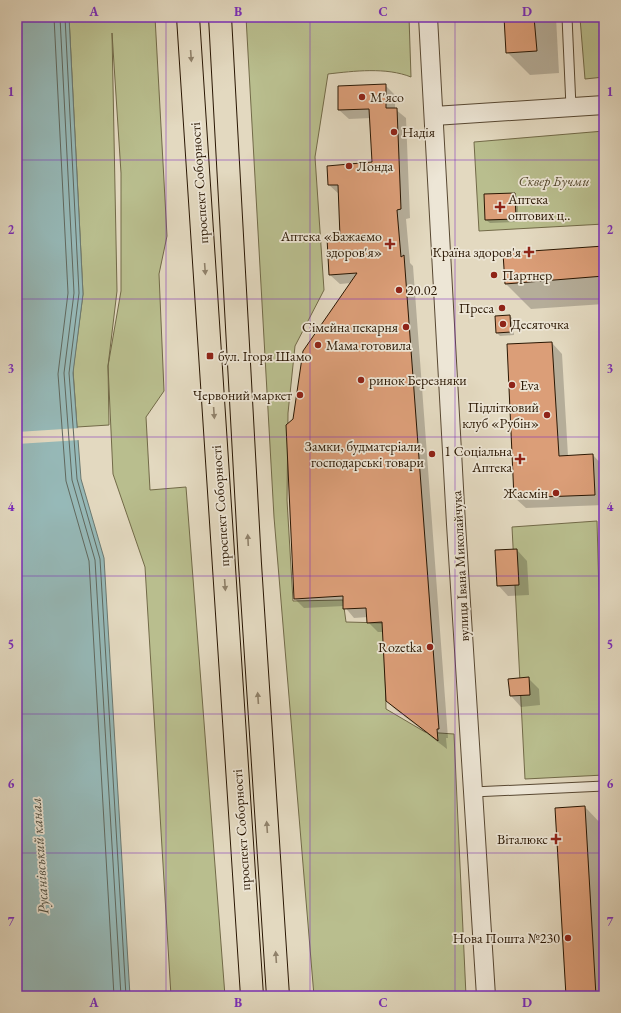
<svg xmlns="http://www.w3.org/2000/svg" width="621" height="1013" viewBox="0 0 621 1013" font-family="'EB Garamond',serif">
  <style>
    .green { fill: #b9be8e; stroke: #726a48; fill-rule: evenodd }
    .water { fill: #96b9b8; stroke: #6b7870 }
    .pier { fill: #e3d9c0 }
    .shadow { fill: #0003 }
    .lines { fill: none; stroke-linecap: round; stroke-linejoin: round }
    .shore { stroke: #60685e; stroke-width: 1 }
    .building { fill: #db9e78; stroke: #2a1703 }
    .service-casing { stroke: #584832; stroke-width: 11 }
    .minor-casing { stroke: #584832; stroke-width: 20 }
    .trunk-casing { stroke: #2a1703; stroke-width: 24 }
    .service { stroke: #ede6d6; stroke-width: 9 }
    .minor { stroke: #ede6d6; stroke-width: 18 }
    .trunk { stroke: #e3d9c0; stroke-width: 22 }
    .oneway { fill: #90826b }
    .grid { fill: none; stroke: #7b2cbf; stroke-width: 1; stroke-opacity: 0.55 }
    .poi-dot { fill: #8f2418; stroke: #ede6d6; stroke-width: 1.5 }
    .labels { text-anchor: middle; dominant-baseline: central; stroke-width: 3.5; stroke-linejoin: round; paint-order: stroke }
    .poi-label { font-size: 14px; fill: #2a1703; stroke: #ede6d6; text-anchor: end }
    .park-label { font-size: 14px; font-style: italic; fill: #55492d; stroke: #ede6d6 }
    .street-label { font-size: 14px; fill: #2a1703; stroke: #ede6d6 }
    .water-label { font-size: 15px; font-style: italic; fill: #505042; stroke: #ede6d6 }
    .neatline { fill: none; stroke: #7b2cbf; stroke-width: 1.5 }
    .grid-label { font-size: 13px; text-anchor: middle; font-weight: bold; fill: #7b2cbf }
  </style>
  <rect width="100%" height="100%" fill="#e3d9c0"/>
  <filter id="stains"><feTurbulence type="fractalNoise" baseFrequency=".005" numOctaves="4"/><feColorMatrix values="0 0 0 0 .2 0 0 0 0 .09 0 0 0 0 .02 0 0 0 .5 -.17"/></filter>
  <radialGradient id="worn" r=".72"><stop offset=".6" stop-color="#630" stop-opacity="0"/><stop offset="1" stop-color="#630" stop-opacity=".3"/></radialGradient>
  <g class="green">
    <path d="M69,17H155L167,236L159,274L164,391L146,417L150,490L186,487L225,996H171L145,567L113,474L108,366L109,425L77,427L73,370L83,294ZM112,33L121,173V291L108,366L117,291Z"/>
    <path d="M246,17H409L411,77C386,67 354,71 328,74L315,157L324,290L295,346L288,413L287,500L293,601L343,600L346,622L384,623L386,709L425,732L454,734L466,996H314L274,517Z"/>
    <path d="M580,18H604V77L585,79Z"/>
    <path d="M604,131V224L479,231L474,142Z"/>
    <path d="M597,521L604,775L525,779L512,527Z"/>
  </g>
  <path class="water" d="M17,17H69L83,294L73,373L81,479L104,558L130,996H17Z"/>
  <path class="pier" d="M79,428L80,440L17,444V432Z"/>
  <g class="shadow">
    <path d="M505,17H556L559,73L530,75L507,52Z"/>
    <path d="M385,85L395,95V109L406,118L410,218L406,219L410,263L413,266L448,738H446L447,749L396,710L386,700L383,632H378L368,622V617L354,618L344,606L304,608L295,599L294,420L351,283L340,284L330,275L341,238L339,194L329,185L373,163L371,118L349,119L339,110Z"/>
    <path d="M514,194L518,198V222L490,223L486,220Z"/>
    <path d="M604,248V304L531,309L506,284Z"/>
    <path d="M510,316L513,319L514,335L500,336L497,333Z"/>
    <path d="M552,343L562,354L568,456L593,455L603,466L604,505L526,508L515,498Z"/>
    <path d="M517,550L527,561L529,595L508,596L498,585Z"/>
    <path d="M528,678L539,689L540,705L521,707L511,696L509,680Z"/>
    <path d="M585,807L604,827V996H567Z"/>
  </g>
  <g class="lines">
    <g class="shore">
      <path d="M54,17L68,293L58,374L66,481L89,561L114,996"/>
      <path d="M60,17L74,293L64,373L72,480L95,560L121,996"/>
      <path d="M65,17L79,293L69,373L77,479L100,559L126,996"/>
    </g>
  </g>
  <g class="building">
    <path d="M504,17H534L537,51L506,53Z"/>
    <path d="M386,84V108H397L401,209L397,210L401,257L404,255L439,729H437L438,741L386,701L382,622L367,623L366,608L343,609V596L294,599L286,425L293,419L303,351L357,273L329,275L327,238L340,237L338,185H328L327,166L372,162L369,109L338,110V86Z"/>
    <path d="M515,193L516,219L485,220L484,194Z"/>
    <path d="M604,246V276L505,284L503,253Z"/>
    <path d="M510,315L511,332L496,333L495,316Z"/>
    <path d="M552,342L559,456L593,454L595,495L514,498L507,344Z"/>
    <path d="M517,549L519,585L497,586L495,550Z"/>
    <path d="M529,677L530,695L510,696L508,679Z"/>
    <path d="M585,806L596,996H566L555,808Z"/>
  </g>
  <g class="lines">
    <g class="service-casing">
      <g id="service">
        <path d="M567,17L571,107"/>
        <path d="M473,792L604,786"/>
      </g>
    </g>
    <g class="minor-casing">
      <g id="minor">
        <path d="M428,17L456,524L486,996"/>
        <path d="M434,116L604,105"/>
      </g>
    </g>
    <g class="trunk-casing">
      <g id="trunk">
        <path d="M188,17L252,996"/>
        <path d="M220,17L250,564L278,996"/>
      </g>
    </g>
    <use href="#service" class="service"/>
    <use href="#minor" class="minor"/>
    <use href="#trunk" class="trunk"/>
  </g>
  <defs><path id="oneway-solid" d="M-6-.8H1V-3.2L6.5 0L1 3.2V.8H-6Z"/></defs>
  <g class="oneway">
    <use href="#oneway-solid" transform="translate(191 56) rotate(86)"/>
    <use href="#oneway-solid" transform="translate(205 269) rotate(86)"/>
    <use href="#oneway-solid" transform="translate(214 413) rotate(86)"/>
    <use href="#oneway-solid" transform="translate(248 540) rotate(-93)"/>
    <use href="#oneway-solid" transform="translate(225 585) rotate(86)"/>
    <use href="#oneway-solid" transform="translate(258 698) rotate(-94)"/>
    <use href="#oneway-solid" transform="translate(267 827) rotate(-94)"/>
    <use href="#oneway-solid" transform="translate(276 957) rotate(-94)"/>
  </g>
  <path class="grid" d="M166,17V996M310,17V996M455,17V996M17,160H604M17,299H604M17,437H604M17,576H604M17,714H604M17,853H604"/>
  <g class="poi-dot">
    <circle cx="362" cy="97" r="4"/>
    <circle cx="394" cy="132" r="4"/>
    <circle cx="349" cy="166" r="4"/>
    <path d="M498 201h4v4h4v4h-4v4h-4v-4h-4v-4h4z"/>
    <path d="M388 238h4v4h4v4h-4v4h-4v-4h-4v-4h4z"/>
    <path d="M527 246h4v4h4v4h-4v4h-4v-4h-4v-4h4z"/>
    <circle cx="494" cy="275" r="4"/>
    <circle cx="399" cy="290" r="4"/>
    <circle cx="502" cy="308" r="4"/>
    <circle cx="503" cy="324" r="4"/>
    <circle cx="406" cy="327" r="4"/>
    <circle cx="318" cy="345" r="4"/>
    <rect x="206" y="352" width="8" height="8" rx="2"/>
    <circle cx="361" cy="380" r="4"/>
    <circle cx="512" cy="385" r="4"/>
    <circle cx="300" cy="395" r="4"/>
    <circle cx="547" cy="415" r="4"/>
    <circle cx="432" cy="454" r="4"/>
    <path d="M518 453h4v4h4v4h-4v4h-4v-4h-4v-4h4z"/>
    <circle cx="556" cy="493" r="4"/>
    <circle cx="430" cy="647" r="4"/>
    <path d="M554 833h4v4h4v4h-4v4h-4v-4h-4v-4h4z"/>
    <circle cx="568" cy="938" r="4"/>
  </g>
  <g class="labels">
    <g class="poi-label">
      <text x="370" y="97" text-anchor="start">М'ясо</text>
      <text x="402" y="132" text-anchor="start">Надія</text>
      <text x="357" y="166" text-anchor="start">Лонда</text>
      <text x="508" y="199" text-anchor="start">Аптека<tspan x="508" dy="16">оптових ц‥</tspan></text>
      <text x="382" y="236">Аптека «Бажаємо<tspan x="382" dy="16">здоров'я»</tspan></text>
      <text x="521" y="252">Країна здоров'я</text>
      <text x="502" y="275" text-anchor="start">Партнер</text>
      <text x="407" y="290" text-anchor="start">20.02</text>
      <text x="494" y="308">Преса</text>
      <text x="511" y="324" text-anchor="start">Десяточка</text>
      <text x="398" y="327">Сімейна пекарня</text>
      <text x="326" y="345" text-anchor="start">Мама готовила</text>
      <text x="218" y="356" text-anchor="start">бул. Ігоря Шамо</text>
      <text x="369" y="380" text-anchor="start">ринок Березняки</text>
      <text x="520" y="385" text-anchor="start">Eva</text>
      <text x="292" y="395">Червоний маркет</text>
      <text x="539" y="407">Підлітковий<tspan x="539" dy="16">клуб «Рубін»</tspan></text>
      <text x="424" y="446">Замки, будматеріали,<tspan x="424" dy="16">господарські товари</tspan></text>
      <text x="512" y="451">1 Соціальна<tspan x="512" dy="16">Аптека</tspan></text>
      <text x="548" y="493">Жасмін</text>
      <text x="422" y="647">Rozetka</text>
      <text x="548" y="839">Віталюкс</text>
      <text x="560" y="938">Нова Пошта №230</text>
    </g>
    <g class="park-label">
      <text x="554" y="181">Сквер Бучми</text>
    </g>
    <g class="street-label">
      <text transform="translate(199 183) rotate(-94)">проспект Соборності</text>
      <text transform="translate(220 506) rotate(-94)">проспект Соборності</text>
      <text transform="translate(460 566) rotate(-93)">вулиця Івана Миколайчука</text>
      <text transform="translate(241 830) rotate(-94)">проспект Соборності</text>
    </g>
    <g class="water-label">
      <text transform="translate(39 856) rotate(-94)">Русанівський канал</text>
    </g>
  </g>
  <rect width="621" height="1013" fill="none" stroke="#e3d9c0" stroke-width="44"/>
  <rect x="22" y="22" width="577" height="969" class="neatline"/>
  <g class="grid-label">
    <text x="94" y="16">A</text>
    <text x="238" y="16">B</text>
    <text x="383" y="16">C</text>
    <text x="527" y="16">D</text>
    <text x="11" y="96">1</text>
    <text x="610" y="96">1</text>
    <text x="11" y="234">2</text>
    <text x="610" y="234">2</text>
    <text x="11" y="373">3</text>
    <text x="610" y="373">3</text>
    <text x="11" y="511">4</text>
    <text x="610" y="511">4</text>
    <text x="11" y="649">5</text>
    <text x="610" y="649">5</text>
    <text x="11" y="788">6</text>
    <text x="610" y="788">6</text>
    <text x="11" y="926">7</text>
    <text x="610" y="926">7</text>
    <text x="94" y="1007">A</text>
    <text x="238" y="1007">B</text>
    <text x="383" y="1007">C</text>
    <text x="527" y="1007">D</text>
  </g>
  <rect width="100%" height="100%" filter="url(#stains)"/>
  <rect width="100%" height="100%" fill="url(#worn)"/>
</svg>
